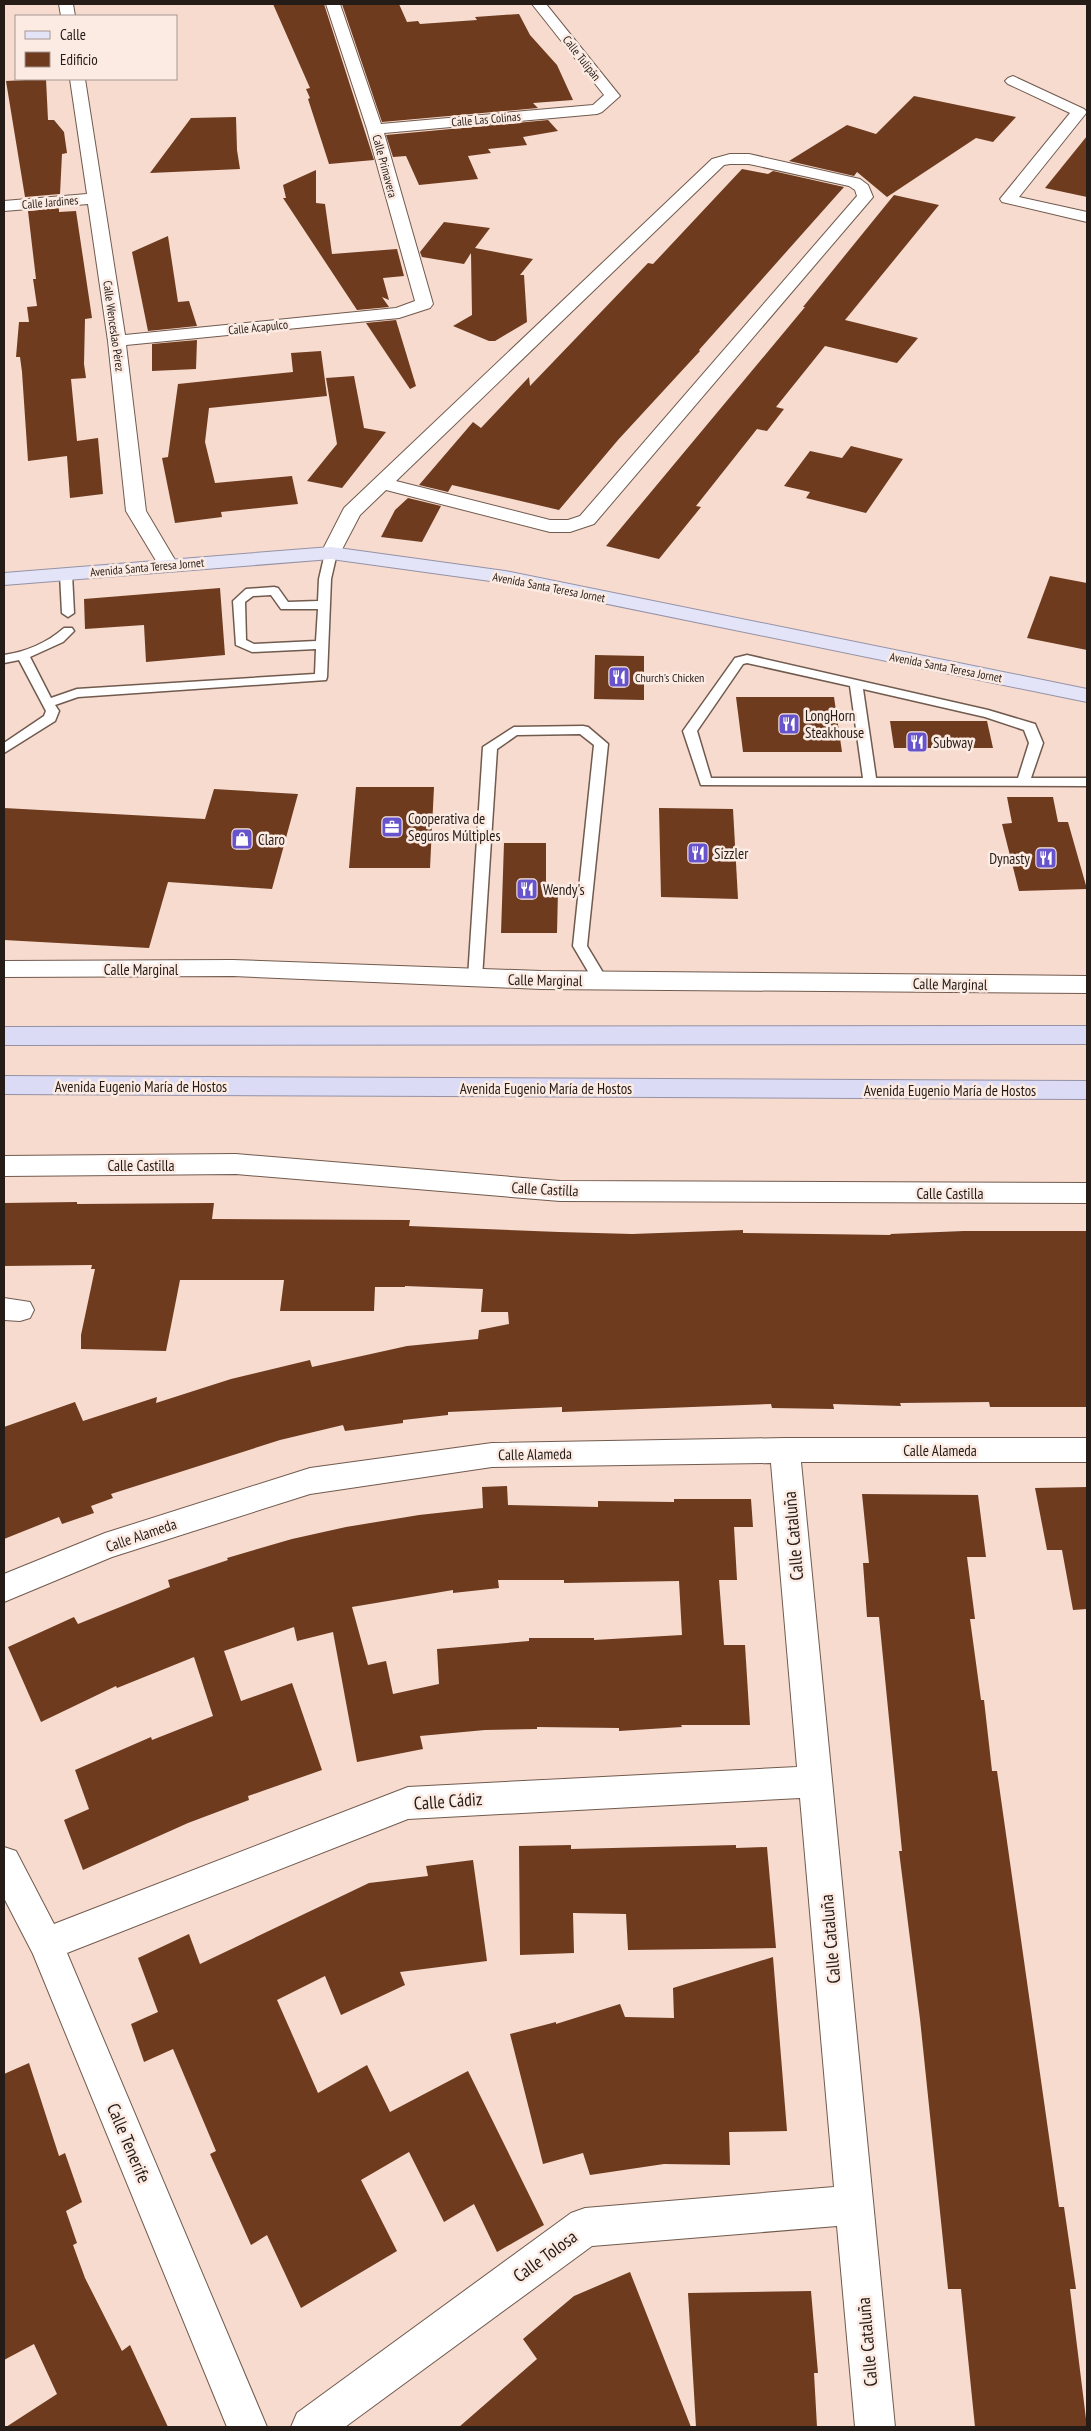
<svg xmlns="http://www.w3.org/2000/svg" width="1091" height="2431" viewBox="0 0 1091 2431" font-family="'PT Sans Narrow',sans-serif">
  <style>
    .building { fill: #6e3b1f; fill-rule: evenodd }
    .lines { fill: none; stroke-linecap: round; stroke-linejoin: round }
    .service-casing { stroke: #715a4e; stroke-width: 3 }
    .minor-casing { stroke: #715a4e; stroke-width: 2 }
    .primary-casing { stroke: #9592a6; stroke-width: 2 }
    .trunk-casing { stroke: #9592a6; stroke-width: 2 }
    .service { fill: #fff; fill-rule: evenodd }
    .minor { fill: #fff; fill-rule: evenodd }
    .primary { fill: #e4e4f8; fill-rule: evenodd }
    .trunk { fill: #dbdbf6; fill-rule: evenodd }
    .labels { text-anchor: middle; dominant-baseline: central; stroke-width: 5; stroke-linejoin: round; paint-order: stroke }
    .far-street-label { font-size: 12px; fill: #251c17; stroke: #fcebe3 }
    .far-poi-label { font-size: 12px; fill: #251c17; stroke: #fcebe3; text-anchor: start }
    .poi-label { font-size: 15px; fill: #251c17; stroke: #fcebe3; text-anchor: start }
    .street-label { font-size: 15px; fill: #251c17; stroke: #fcebe3 }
    .near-street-label { font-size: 18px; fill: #251c17; stroke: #fcebe3 }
  </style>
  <rect width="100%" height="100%" fill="#f6dbce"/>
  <g class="building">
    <path d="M273,4H324L374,160L329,164L308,99L310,98L306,89L310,88Z"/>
    <path d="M342,4H399L407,22L418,21L420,24L477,20L475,17L519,14L530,35L557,65L573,100L533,103L538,108L382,122Z"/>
    <path d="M46,79L48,120H54L64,132L67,153L62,154L60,194L25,197L6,81Z"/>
    <path d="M914,96L1016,117L993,142L976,138L887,197L857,172L854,176L789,161L847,125L876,134Z"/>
    <path d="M236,117L237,150L240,169L150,173L191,118Z"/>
    <path d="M548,120L558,131L523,137L527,145L488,149L491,153L468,156L478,179L419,185L406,156L393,157L386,135Z"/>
    <path d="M1087,136V197L1045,188Z"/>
    <path d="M742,169L768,174L773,171L844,187L699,350L700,351L618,440L559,510L452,485L448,492L419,485L473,422L481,428L529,377L530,386L648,263L653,264Z"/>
    <path d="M316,170V203L325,204L332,254L397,249L404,276L383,278L389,300L382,297L389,307L357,310L283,198H286L283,185Z"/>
    <path d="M894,195L939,205L845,320L918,338L897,363L825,346L776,407L784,409L767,431L757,429L696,506L701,507L659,559L606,546L805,307H803Z"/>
    <path d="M59,208V212L76,211L92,318L85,319L84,364L86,378L71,379L77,441L98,438L103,494L70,498L67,456L28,461L22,372L20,357H16L19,322H29L27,307L37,306L33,279H36L28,211Z"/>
    <path d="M444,222L490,228L475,248L533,259L520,275H524L527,322L495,341H489L453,326L472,315L471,253L464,264L422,257L420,252Z"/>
    <path d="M168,236L178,302L189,301L197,326L148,331L132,252Z"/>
    <path d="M396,320L416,386L410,389L366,323Z"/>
    <path d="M197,340L196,369L152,371V344Z"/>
    <path d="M321,351L327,396L209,408L205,442L215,483L292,476L298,504L221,512L222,517L175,523L162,458L168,457L178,384L293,372L291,353Z"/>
    <path d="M354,376L364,428L386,432L342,488L307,481L337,444L326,378Z"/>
    <path d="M851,446L903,459L866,513L806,498L810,492L784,486L810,451L842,458Z"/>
    <path d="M408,498L441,506L422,542L381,537L395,510Z"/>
    <path d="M1050,576L1087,583V650L1027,638Z"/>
    <path d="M220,588L225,655L146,662L144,625L85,629L84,599Z"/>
    <path d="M595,655L644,656V700L594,699Z"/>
    <path d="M736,697H834L842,752H743Z"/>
    <path d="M890,721H987L993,748H894Z"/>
    <path d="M356,787H434L430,868H349Z"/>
    <path d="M214,789L298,794L272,889L168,882L149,948L4,940V808L205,819Z"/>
    <path d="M1007,797H1053L1058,822H1068L1087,889L1019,891L1002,824L1012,823Z"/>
    <path d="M659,808L733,809L738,899L661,897Z"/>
    <path d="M504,843H546V888L558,890L557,933H501Z"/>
    <path d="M77,1202V1204L214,1203L212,1219L410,1220L409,1226L559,1232L632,1234L743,1230V1233L891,1235L890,1234L964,1231H1087V1407H990L989,1402L900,1403L901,1406L833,1404L834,1409L772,1408L771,1404L562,1412V1407L448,1412V1415L403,1420V1423L345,1431L343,1425L280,1440L111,1494L113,1498L91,1506L94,1513L62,1524L59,1517L4,1539V1427L75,1402L83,1421L157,1397L156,1403L231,1379L310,1360L312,1367L407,1346L478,1339L479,1330L509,1324L508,1312H481L483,1289L405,1286V1287H375L374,1311H280L284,1280H180L166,1351L81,1349V1335L95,1269H91L92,1265L4,1266V1203Z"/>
    <path d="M507,1486L508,1505L598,1507V1501L674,1502V1499H751L753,1527H734L737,1580H719L724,1645H745L750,1725H681L682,1727L619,1731V1728L537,1727V1729L485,1730L420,1736L423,1749L357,1762L333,1632L297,1641L294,1627L224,1651L241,1701L292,1683L322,1770L248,1796L249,1800L188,1823L83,1870L64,1820L89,1809L75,1770L151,1737L152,1740L213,1716L194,1657L117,1688L116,1686L41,1722L8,1647L74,1617L78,1624L170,1587L168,1580L228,1560L227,1558L292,1539L346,1527L419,1515L483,1508L482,1487ZM498,1580H564V1583L679,1581L682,1635L594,1640V1638H529V1641L437,1649L439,1684L393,1694L386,1661L368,1665L352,1607L453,1590V1593L499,1588Z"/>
    <path d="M1087,1487V1609L1073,1610L1062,1550H1047L1035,1488Z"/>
    <path d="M862,1494L978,1495L986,1557H967L975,1619H970L981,1700H984L992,1771H997L1059,2207H1064L1076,2289H1070L1087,2427H975L961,2289H948L920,2019L899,1851H902L879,1617H867L863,1563H869Z"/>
    <path d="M571,1845V1849L736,1845V1848L767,1847L776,1948L628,1950L626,1914L573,1913L574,1953L520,1955L519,1846Z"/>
    <path d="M473,1860L487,1961L400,1972L405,1985L341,2015L325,1976L277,2000L318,2093L367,2065L390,2112L468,2071L544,2225L497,2252L474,2204L444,2222L409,2152L361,2180L397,2251L301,2308L267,2235L251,2245L210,2154L216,2151L173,2049L144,2062L131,2024L158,2012L138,1958L189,1934L200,1964L369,1883L428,1876L426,1866Z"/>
    <path d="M773,1957L787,2131L729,2132L730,2165L664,2164L590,2175L583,2153L543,2164L510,2034L556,2022V2024L620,2004L625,2017L674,2018L673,1988Z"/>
    <path d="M29,2063L59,2156L65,2153L82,2202L66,2211L77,2243L73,2245L85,2278L122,2351L130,2345L168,2427H6L57,2394L34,2344L4,2360V2074Z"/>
    <path d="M630,2272L691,2427H459L537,2359L523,2339L574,2296Z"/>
    <path d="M811,2291L818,2373H814L817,2427H696L688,2293Z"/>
  </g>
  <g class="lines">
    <g class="service-casing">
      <g id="service">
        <path d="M331,549L337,553L331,579L327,677L326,680L78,697L55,705L59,711L55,721L4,753V743L44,716L46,711L19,660L4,663V655C25,652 47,643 64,628H72L74,631L63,642L30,657L51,698L77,689L315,674L316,649L252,652L236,645L233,601L246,589L274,587L278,588L288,602L318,601L319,579L325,553ZM271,595L281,609H318L316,641L254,644L246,640L245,602L253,596Z"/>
        <path d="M66,570L72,574L74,613L68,617L62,613L60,574Z"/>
        <path d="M747,655L988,710L1035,724L1043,743L1031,778H1087V786L701,785L683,731L735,658ZM747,663L850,686L863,778H711L697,731L743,664ZM863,689L985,717L1024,730L1029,743L1018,778H876Z"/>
        <path d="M583,726L588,727L608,744L587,946L608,981L606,985H596L573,946L594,745L580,734L517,735L497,749L482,978L480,982H470L468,978L483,747L514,727Z"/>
      </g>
    </g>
    <g class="minor-casing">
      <g id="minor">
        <path d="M59,4H73L75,16H61Z"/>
        <path d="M326,4H340L381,124L593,105L604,95L532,4H546L620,96L602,112L597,114L384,133L433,304L430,308L399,318L126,345L146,511L178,565L175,569L168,571L161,569L126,511L108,341L88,204L4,211V201L87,194L70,79H85L125,335L396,308L415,301L367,129Z"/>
        <path d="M1013,76L1084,109L1087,112L1019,197L1087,212V222L1002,202L1000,199L1070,113L1008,84L1005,81L1008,78Z"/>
        <path d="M730,154H749L860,179L868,185L873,197L594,524L570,532H550L386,490L360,515L338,557L331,559L324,557L321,553L344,508L712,159ZM730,164H749L849,186L855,190L857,196L580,516L568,520H550L396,481L724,165Z"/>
        <path d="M233,960L541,971L1087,976V993L541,989L233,976L4,977V961Z"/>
        <path d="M236,1154L560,1181L1087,1183V1203L560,1201L236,1174L4,1176V1156Z"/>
        <path d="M4,1298L30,1302L34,1310L30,1318L20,1321L4,1320Z"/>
        <path d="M785,1438H1087V1462H801L895,2427H855L837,2226L592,2246L345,2427H291L297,2413L571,2213L585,2208L834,2187L800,1798L408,1819L67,1953L267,2427H227L33,1954L4,1898V1847L16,1851L54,1924L408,1787L797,1767L771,1463L492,1467L310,1494L112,1557L4,1602V1574L105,1533L310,1468L492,1443Z"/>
      </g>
    </g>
    <g class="primary-casing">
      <path id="primary" d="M331,547L505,571L1087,689V702L505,583L331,559L4,585V573Z"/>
    </g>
    <g class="trunk-casing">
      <g id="trunk">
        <path d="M1087,1026V1044L4,1045V1027Z"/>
        <path d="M4,1076L1087,1081V1099L4,1094Z"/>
      </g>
    </g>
    <use href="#service" class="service"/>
    <use href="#minor" class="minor"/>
    <use href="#primary" class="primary"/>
    <use href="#trunk" class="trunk"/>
  </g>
  <defs>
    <g id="restaurant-square" transform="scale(1.125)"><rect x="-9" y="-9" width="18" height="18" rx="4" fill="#6754cd" stroke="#fcebe3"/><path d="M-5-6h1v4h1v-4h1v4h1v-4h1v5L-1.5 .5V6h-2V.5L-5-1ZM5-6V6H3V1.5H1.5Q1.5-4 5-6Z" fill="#fff"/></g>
    <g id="office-square" transform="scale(1.125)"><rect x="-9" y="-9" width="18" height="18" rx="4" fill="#6754cd" stroke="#fcebe3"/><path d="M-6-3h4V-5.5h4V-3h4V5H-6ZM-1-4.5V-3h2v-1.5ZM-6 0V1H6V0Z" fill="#fff"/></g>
    <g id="shop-square" transform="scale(1.125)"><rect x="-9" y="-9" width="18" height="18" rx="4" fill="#6754cd" stroke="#fcebe3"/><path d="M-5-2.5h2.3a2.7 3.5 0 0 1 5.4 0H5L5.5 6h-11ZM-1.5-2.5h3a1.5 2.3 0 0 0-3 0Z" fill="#fff"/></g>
  </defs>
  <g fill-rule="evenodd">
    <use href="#restaurant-square" x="619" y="677"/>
    <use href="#restaurant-square" x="789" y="724"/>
    <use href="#restaurant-square" x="917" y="742"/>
    <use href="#office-square" x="392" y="827"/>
    <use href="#shop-square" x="242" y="839"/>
    <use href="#restaurant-square" x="698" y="853"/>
    <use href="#restaurant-square" x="1046" y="858"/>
    <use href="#restaurant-square" x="527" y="889"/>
  </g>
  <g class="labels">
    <g class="far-street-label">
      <text transform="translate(582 58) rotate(52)">Calle Tulipán</text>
      <text transform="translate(486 119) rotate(-5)">Calle Las Colinas</text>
      <text transform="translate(385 166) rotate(75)">Calle Primavera</text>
      <text transform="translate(50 202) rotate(-5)">Calle Jardines</text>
      <text transform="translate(114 326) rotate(82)">Calle Wenceslao Pérez</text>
      <text transform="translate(258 327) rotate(-6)">Calle Acapulco</text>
      <text transform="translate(147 567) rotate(-5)">Avenida Santa Teresa Jornet</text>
      <text transform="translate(549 587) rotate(11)">Avenida Santa Teresa Jornet</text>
      <text transform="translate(946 667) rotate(11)">Avenida Santa Teresa Jornet</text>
    </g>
    <g class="far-poi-label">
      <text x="635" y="677">Church's Chicken</text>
    </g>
    <g class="poi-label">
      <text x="805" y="715">LongHorn<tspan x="805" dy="17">Steakhouse</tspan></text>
      <text x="933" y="742">Subway</text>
      <text x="408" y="818">Cooperativa de<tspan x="408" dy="17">Seguros Múltiples</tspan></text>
      <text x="258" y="839">Claro</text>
      <text x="714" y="853">Sizzler</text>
      <text x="1030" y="858" text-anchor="end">Dynasty</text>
      <text x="543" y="889">Wendy's</text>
    </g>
    <g class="street-label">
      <text x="141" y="969">Calle Marginal</text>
      <text transform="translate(545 980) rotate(1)">Calle Marginal</text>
      <text transform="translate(950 984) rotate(1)">Calle Marginal</text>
      <text x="141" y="1086">Avenida Eugenio María de Hostos</text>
      <text x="546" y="1088">Avenida Eugenio María de Hostos</text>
      <text x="950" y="1090">Avenida Eugenio María de Hostos</text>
      <text x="141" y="1165">Calle Castilla</text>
      <text transform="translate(545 1189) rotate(3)">Calle Castilla</text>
      <text x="950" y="1193">Calle Castilla</text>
      <text x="940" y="1450">Calle Alameda</text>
      <text transform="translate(535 1454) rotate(-1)">Calle Alameda</text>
      <text transform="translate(141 1535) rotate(-19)">Calle Alameda</text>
    </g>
    <g class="near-street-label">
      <text transform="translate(793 1536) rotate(-95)">Calle Cataluña</text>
      <text transform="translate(448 1801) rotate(-4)">Calle Cádiz</text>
      <text transform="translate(830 1939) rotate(-95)">Calle Cataluña</text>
      <text transform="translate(129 2143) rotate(67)">Calle Tenerife</text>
      <text transform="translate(545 2256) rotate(-36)">Calle Tolosa</text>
      <text transform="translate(867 2342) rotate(-95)">Calle Cataluña</text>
    </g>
  </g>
  <rect width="1091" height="2431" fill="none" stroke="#251c17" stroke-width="10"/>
  <rect x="15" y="15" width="162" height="65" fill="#fcebe3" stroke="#a69891"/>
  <rect x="25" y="31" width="25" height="8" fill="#e4e4f8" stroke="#a69891"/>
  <text x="60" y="40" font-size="15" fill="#251c17">Calle</text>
  <rect x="25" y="52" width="25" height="15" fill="#6e3b1f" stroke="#a69891"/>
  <text x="60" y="65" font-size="15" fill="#251c17">Edificio</text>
</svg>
